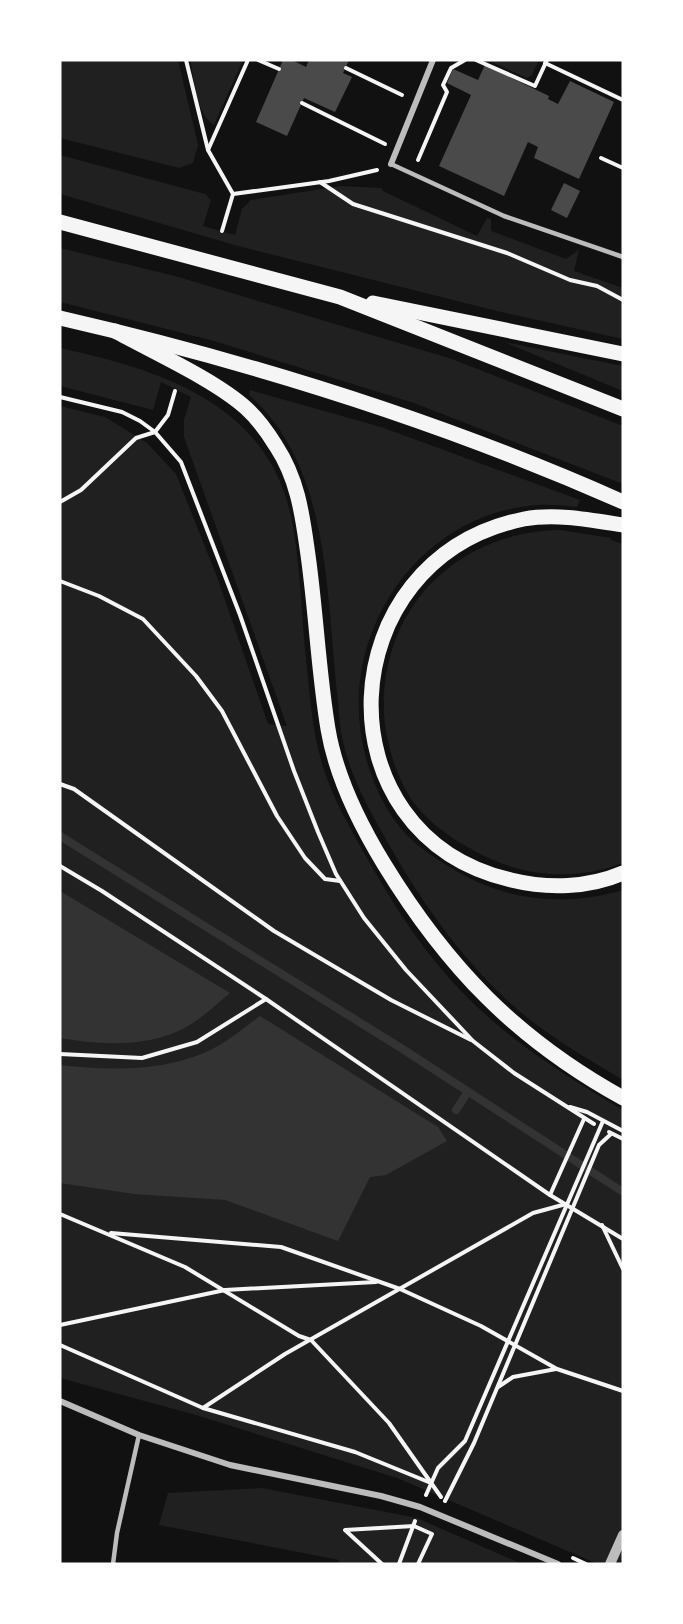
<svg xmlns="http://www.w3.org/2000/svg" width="683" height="1624" viewBox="0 0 683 1624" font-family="'DejaVu Sans',sans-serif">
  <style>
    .green { fill: #202020 }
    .water { fill: #333 }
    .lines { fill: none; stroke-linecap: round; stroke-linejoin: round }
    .stream { stroke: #333; stroke-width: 8 }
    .building { fill: #4a4a4a }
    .path { stroke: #f5f5f5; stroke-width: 4 }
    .service { stroke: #bcbcbc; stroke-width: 4.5 }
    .minor { stroke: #bcbcbc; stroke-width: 6 }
    .tertiary { stroke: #bcbcbc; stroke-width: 10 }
    .primary { stroke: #f5f5f5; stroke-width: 15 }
  </style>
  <rect width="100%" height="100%" fill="#111"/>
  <g class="green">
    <path d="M60,60H178L198,145L193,163L179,168L60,138Z"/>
    <path d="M190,60H243L214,125C196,114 195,80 190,60Z"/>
    <path d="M487,60H539L532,75L527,78Z"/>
    <path d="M60,155L205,194L211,200L203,226L235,235L242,209L251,200L341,186L381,188L383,191L477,236L487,218L491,219V231L566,259L579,250L574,271L623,288V339L497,311L238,246L60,194Z"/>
    <path d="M60,248L175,276L449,358L623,426V484L414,403L214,341L60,302Z"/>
    <path d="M504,342L623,366V391Z"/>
    <path d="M60,348C152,368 257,399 287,501C300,545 301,611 306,659C310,696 312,734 324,770C333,799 350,827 364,853C386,892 409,930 438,965C487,1026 556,1071 623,1110V1564H598L397,1478L196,1415L60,1378V406L105,417L147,443L176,474L217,577L268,724L287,726L184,437V420L191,397L161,382L153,410L60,386Z"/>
    <path d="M250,390L381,427L580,500L577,507C564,506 550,504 537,505C416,514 337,636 364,750C371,779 385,813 406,834C420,849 437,859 453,869C505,901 565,907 623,890V1080C583,1056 541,1032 507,1000C458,954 420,900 387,841C369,810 351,777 343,742C339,726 339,708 337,692C326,592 330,466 249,395Z"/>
    <path d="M560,530L611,538V540L623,544V863C580,879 533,878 491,859C463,846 433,828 414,803C397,780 385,741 384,713C380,608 457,532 560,530Z"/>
    <path d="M262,1488L417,1518L522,1564H338L339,1560L159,1525L168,1493Z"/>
  </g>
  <g class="water">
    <path d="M60,891L230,993C216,1004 202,1019 186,1027C149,1048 100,1045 60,1038Z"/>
    <path d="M260,1016L438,1127L447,1141L386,1175L370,1177L338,1241L225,1200L134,1194L60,1183V1065C111,1071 171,1072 218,1046C233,1037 246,1026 260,1016Z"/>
  </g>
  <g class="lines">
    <g class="stream">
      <path d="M60,836L401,1048L623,1192"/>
      <path d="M456,1110L467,1093"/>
    </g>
  </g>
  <g class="building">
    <path d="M283,60H292L306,67L309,60H349L343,73L352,77L335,112L304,98L287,136L256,122Z"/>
    <path d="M485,65L549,96L548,99L558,104L570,81L614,102L579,179L534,158L538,147L528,142L504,196L439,166L471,95L447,83L453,69L478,80Z"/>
    <path d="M564,183L580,191L567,218L551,210Z"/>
  </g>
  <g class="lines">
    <g class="path">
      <path d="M186,60L208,150L233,194L222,231"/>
      <path d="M258,60L279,69"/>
      <path d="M476,60L535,86L547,60"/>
      <path d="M545,63L623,100"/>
      <path d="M346,68L402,95"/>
      <path d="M302,103L385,144"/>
      <path d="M208,150L248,60"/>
      <path d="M601,158L623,168"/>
      <path d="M418,160L447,92L443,85L451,68L465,60"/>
      <path d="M320,182L353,204L507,253L570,280L597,286L623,300"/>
      <path d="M233,194L329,181L377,170"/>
      <path d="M60,397L122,412L140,421L155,432L181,462L240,615L294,771L318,832L336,874L364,918L406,970L473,1041L514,1073L594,1124"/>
      <path d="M60,502L81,490L136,438L155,432L168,415L175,391"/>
      <path d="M60,581L99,596L143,619L196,676L222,711L277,816L305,858L325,879L340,881"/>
      <path d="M60,784L74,789L274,931L391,1000L471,1040"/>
      <path d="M60,866L102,891L266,999L550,1195L623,1239"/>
      <path d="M60,1054L142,1058L197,1042L266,999"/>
      <path d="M570,1107L587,1112L623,1131"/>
      <path d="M609,1132L623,1139"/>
      <path d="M550,1195L584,1119"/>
      <path d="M60,1214L185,1267L299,1336L311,1340L389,1423L441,1497"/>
      <path d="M602,1225L623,1269"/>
      <path d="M111,1233L281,1247L400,1289L481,1326L557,1369L623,1391"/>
      <path d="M60,1325L225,1290L376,1282"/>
      <path d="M60,1345L203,1408L355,1452L431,1483"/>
      <path d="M498,1387L513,1377L556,1369"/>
      <path d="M203,1408L285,1354L533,1213L566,1204"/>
      <path d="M426,1495L438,1468L465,1441L603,1121"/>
      <path d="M445,1501L474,1443L599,1145L611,1134"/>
      <path d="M573,1558L586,1564"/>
      <path d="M382,1564L345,1530L414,1526L432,1534L418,1564"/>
      <path d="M399,1564L415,1521"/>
    </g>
    <g class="service">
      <path d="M391,164L504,216L623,257"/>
      <path d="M113,1564L117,1533L139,1435"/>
    </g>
    <g class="minor">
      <path d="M391,164L433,60"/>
      <path d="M60,1401L139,1435L230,1465L381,1496L420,1507L558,1564"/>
    </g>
    <path class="tertiary" d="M610,1564L623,1535"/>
    <g class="primary">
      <path d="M60,222L340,297L623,409"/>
      <path d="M373,303L623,354"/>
      <path d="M60,318C251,362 443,422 623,502"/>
      <path d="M115,331C153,352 215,380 246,408C257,418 268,433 276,446C297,478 302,512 307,548C316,608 318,669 328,729C336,777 359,823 384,864C447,967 516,1039 623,1098"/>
      <path d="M623,525C591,520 556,513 524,519C328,559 317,835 511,880C548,889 588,888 623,873"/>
    </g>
  </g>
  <rect width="683" height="1624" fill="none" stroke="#ffffff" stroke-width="123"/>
</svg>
